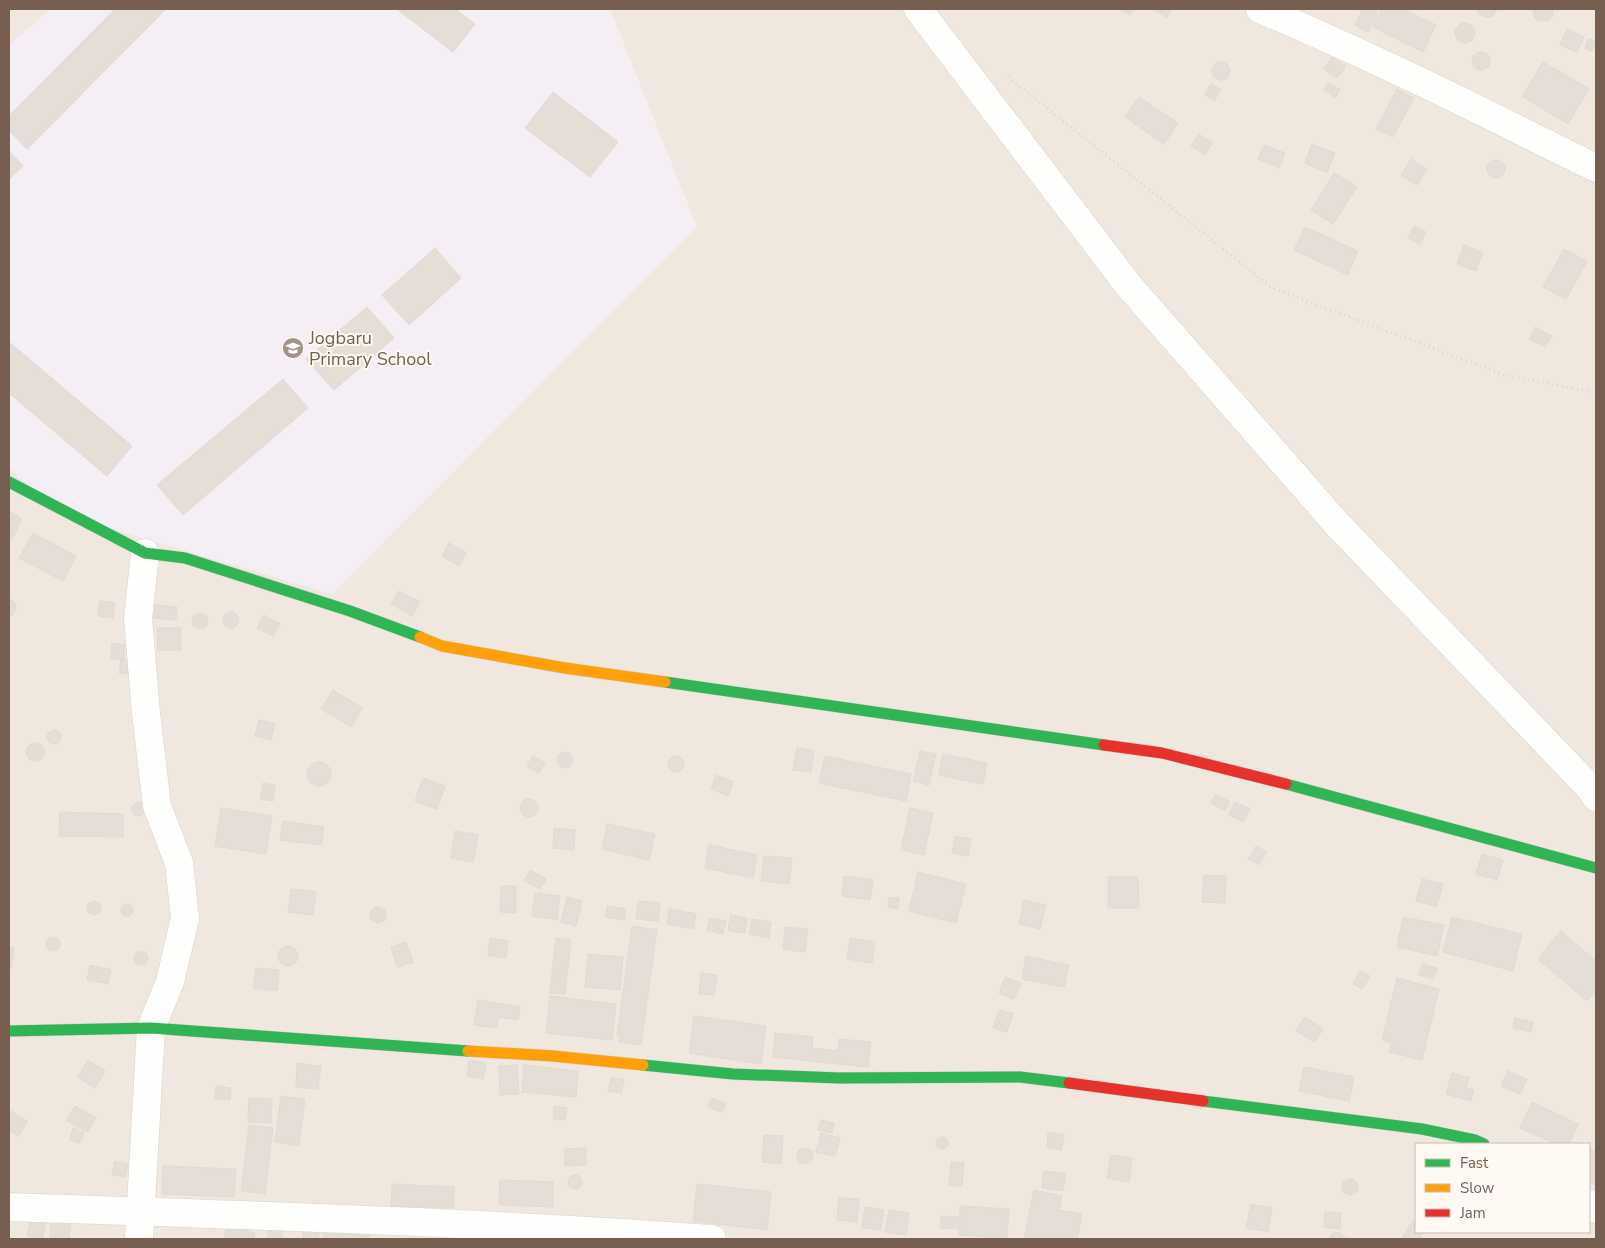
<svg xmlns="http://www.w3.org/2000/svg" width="1605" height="1248" viewBox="0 0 1605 1248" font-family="'Nunito Sans',sans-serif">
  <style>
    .residential { fill: #f0e8de; fill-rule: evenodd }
    .education { fill: #f5eef4 }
    .building { fill: #e5ded7; stroke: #e1d9d2 }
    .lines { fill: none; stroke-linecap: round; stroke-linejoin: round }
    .street-casing { stroke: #d7d2ce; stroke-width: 29 }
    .fast-casing { stroke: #d6d1ca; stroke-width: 12 }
    .slow-casing { stroke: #d6d1ca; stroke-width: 12 }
    .jam-casing { stroke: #d6d1ca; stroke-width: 12 }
    .path { stroke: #dad5d1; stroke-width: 3; stroke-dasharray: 1 4; stroke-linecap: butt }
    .street { stroke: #fefefd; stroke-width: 28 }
    .fast { stroke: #30b455; stroke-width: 11 }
    .slow { stroke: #ff9f0a; stroke-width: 11 }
    .jam { stroke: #e5322d; stroke-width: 11 }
    .labels { text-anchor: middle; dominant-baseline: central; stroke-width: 4; stroke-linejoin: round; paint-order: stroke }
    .poi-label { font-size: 18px; fill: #765f50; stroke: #fefaf3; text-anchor: start }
  </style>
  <rect width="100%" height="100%" fill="#f8f5f0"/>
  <path class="residential" d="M9,9H1596V1239H9ZM1416,1144H1589V1232H1416Z"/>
  <path class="education" d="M51,9H610L697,227L332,594L61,514L9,468V45Z"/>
  <g class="building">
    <path d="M115,9H166L27,149L9,130V116Z"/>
    <path d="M397,9H455L475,24L453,52Z"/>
    <path d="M1120,9H1133L1130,15Z"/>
    <path d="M1155,9H1172L1167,17L1154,10Z"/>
    <path d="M1363,9H1371L1378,12L1368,32L1355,25Z"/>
    <path d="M1382,9H1403L1436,25L1423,52L1373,27Z"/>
    <path d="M1477,9H1497V10L1493,16L1486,17L1480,15Z"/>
    <path d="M1533,9H1553V15L1549,20L1539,21L1534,17Z"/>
    <circle cx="1465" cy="33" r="10"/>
    <path d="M1567,29L1584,37L1577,52L1560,45Z"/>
    <path d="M1588,39L1595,41L1592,51L1585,49Z"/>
    <circle cx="1481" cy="61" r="9"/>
    <path d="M1332,57L1346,66L1337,78L1324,69Z"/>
    <circle cx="1221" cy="71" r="9"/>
    <path d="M1543,62L1589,89L1568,124L1522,96Z"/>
    <path d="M1329,82L1340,90L1335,98L1324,89Z"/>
    <path d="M1211,84L1221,90L1214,101L1204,94Z"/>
    <path d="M1397,89L1414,98L1393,137L1376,129Z"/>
    <path d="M553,92L618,142L590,177L525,128Z"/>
    <path d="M1139,97L1178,123L1164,144L1125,117Z"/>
    <path d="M1199,134L1212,143L1205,155L1191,146Z"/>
    <path d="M1312,144L1335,153L1327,172L1305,163Z"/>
    <path d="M1264,145L1285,153L1279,168L1258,159Z"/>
    <path d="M9,151L23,166L9,179Z"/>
    <path d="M1411,159L1427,169L1417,185L1401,175Z"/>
    <circle cx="1496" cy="169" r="9"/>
    <path d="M1334,173L1357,187L1333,224L1311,210Z"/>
    <path d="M1414,226L1426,232L1420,245L1408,238Z"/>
    <path d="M1305,227L1358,251L1348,275L1294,250Z"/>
    <path d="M1464,245L1483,253L1476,271L1457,264Z"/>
    <path d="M435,248L461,278L409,325L382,295Z"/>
    <path d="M1564,249L1587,261L1566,299L1543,287Z"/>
    <path d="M367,307L394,338L334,390L306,359Z"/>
    <path d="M1535,327L1552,336L1545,347L1529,339Z"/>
    <path d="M9,342L132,446L107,476L9,393Z"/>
    <path d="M283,379L308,408L183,515L157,485Z"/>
    <path d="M9,511L22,519L12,539L9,538Z"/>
    <path d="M33,533L76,556L63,581L19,558Z"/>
    <path d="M449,543L466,553L459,566L442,556Z"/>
    <path d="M399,591L420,602L412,616L391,604Z"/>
    <path d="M9,598L16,604V610L12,615L9,617Z"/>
    <path d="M100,601L115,603L113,618L98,616Z"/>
    <path d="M155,605L177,607L176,620L154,618Z"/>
    <circle cx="231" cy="620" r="8"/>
    <circle cx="200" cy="621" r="8"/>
    <path d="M264,615L280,624L273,636L257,628Z"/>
    <path d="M157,628H181V650H158Z"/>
    <path d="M112,643L125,645L123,660L111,658Z"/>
    <path d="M121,659L133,661L132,674L119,673Z"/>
    <path d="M333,690L362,708L351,727L321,709Z"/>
    <path d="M259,720L275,724L271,740L255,736Z"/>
    <circle cx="54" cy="737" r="7"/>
    <circle cx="35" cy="752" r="9"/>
    <path d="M797,748L814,751L811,772L793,770Z"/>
    <path d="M920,751L936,754L929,785L913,781Z"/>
    <circle cx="565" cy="760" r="8"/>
    <path d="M943,754L987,763L983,784L939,775Z"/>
    <path d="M533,756L545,763L539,773L527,766Z"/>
    <path d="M825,756L911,774L906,801L819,783Z"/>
    <circle cx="676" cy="764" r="8"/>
    <circle cx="319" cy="774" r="12"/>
    <path d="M716,775L733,782L728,796L711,789Z"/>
    <path d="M423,778L445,786L437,809L415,801Z"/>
    <path d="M263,783L275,785L273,801L260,799Z"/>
    <path d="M1216,794L1230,802L1225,811L1211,803Z"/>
    <circle cx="529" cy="808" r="9"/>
    <path d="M1235,802L1250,809L1243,822L1228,814Z"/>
    <circle cx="139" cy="809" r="7"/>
    <path d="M221,808L272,816L266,854L215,846Z"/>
    <path d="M910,808L933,813L924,855L901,850Z"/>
    <path d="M60,812L123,814V837L59,836Z"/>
    <path d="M283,821L324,827L321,845L280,840Z"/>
    <path d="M607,824L655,834L649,860L602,849Z"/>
    <path d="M554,828L575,830L574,850L553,848Z"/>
    <path d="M455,831L478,835L473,862L451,858Z"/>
    <path d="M955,836L971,839L968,856L952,853Z"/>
    <path d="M709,845L757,855L753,878L705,868Z"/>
    <path d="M1256,846L1266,852L1259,865L1248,859Z"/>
    <path d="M1482,854L1503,860L1497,880L1476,874Z"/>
    <path d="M764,856L792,858L789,884L761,881Z"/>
    <path d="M530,870L546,879L540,889L524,881Z"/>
    <path d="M918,872L966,884L956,923L909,911Z"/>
    <path d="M1204,875L1226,876L1225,903L1202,902Z"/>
    <path d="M844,876L873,880L870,900L842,896Z"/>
    <path d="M1108,877H1138L1139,908H1108Z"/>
    <path d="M1422,879L1443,884L1437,906L1416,901Z"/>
    <path d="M501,886H516V913L500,912Z"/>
    <path d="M291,889L316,892L313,915L288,912Z"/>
    <path d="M535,893L560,896L557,920L532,916Z"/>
    <path d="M567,897L582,901L576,926L561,922Z"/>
    <path d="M889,897L899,898L898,909L888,907Z"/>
    <path d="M1024,900L1046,905L1040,929L1019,924Z"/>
    <path d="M638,901L660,903L658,921L636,919Z"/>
    <circle cx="94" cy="908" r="7"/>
    <circle cx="127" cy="910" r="6"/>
    <path d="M607,906L626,909L624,920L606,917Z"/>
    <circle cx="378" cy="915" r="8"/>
    <path d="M669,909L696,914L694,929L667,924Z"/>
    <path d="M731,915L747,918L745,933L728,930Z"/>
    <path d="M1403,917L1444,925L1437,956L1397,947Z"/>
    <path d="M1452,917L1522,934L1513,971L1443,952Z"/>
    <path d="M710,918L726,921L723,934L707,930Z"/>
    <path d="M752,919L771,922L769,938L749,934Z"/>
    <path d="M632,926L657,930L641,1045L619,1042L620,1035H617Z"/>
    <path d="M785,927L808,929L805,952L783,949Z"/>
    <path d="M1561,931L1596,961V991L1587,1001L1538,959Z"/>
    <circle cx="53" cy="944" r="7"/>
    <path d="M490,938L508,941L506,958L488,955Z"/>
    <path d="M556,938L571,940L565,994L550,993Z"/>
    <path d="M850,938L875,942L872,963L847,959Z"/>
    <path d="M406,942L413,962L397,967L391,947Z"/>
    <circle cx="288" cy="956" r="10"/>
    <path d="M9,947L14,948L11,969L9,968Z"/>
    <circle cx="141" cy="958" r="7"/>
    <path d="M588,954L623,957L620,990L585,987Z"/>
    <path d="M1026,956L1069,965L1064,987L1022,979Z"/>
    <path d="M1422,964L1437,968L1434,979L1419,975Z"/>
    <path d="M90,965L111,970L108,984L87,980Z"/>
    <path d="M256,968L279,970L277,991L253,988Z"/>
    <path d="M1360,971L1370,976L1362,989L1353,984Z"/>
    <path d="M701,973L717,975L714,995L699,994Z"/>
    <path d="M1005,977L1021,983L1014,999L999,993Z"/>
    <path d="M1397,978L1439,989L1422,1060L1389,1052L1392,1043L1382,1040Z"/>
    <path d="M550,996L616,1004L612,1040L546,1033Z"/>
    <path d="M478,1000L520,1007L518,1020L498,1017L497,1028L474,1025Z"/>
    <path d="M999,1010L1013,1014L1007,1032L993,1028Z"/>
    <path d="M694,1016L766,1026L761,1064L689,1053Z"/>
    <path d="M1305,1017L1323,1029L1315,1042L1296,1031Z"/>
    <path d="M1515,1018L1533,1022L1531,1032L1513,1028Z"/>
    <path d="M775,1033L813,1037L812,1048L838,1051L839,1039L871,1042L868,1067L773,1057Z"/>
    <path d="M88,1060L105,1071L95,1088L78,1077Z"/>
    <path d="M469,1060L486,1063L483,1079L467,1076Z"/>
    <path d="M297,1063L321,1066L318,1089L296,1087Z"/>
    <path d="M517,1065L519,1094L500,1095L499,1066Z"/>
    <path d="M524,1065L578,1071L576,1097L522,1092Z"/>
    <path d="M1304,1067L1354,1077L1349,1101L1299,1091Z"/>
    <path d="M1508,1071L1527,1079L1520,1094L1501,1086Z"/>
    <path d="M1452,1073L1469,1078L1466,1088L1474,1090L1471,1101L1446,1094Z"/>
    <path d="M611,1077L624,1080L621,1093L608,1091Z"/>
    <path d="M216,1086L231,1088L230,1100L215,1099Z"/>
    <path d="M281,1096L305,1099L299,1146L275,1142Z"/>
    <path d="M249,1098L272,1099L271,1123L248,1122Z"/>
    <path d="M711,1098L726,1103L722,1112L708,1107Z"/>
    <path d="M1532,1102L1578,1124L1569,1144H1555L1520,1128Z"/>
    <path d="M75,1106L96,1118L87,1132L66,1120Z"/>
    <path d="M554,1106L567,1108L565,1120L553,1119Z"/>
    <path d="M12,1111L28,1122L18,1136L9,1130V1116Z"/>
    <path d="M821,1120L834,1123L832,1133L818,1130Z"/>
    <path d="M249,1125L273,1128L265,1194L241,1191Z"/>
    <path d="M73,1128L84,1132L80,1143L70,1140Z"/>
    <path d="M1048,1132L1064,1135L1061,1150L1047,1147Z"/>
    <path d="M821,1133L840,1138L835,1156L816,1152Z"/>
    <path d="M764,1135L783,1136L781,1164L762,1162Z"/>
    <circle cx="942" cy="1143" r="6"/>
    <path d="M1589,1147L1596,1153V1185L1589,1180Z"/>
    <path d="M586,1148V1165L565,1166V1149Z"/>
    <circle cx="805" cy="1156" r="8"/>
    <path d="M1111,1155L1132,1158L1129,1182L1107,1178Z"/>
    <path d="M115,1161L128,1164L125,1177L112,1175Z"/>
    <path d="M951,1162L964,1163L962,1186L949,1185Z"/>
    <path d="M163,1166L236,1169L234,1197L162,1194Z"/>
    <path d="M1044,1171L1066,1174L1063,1191L1042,1188Z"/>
    <circle cx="575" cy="1182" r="7"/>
    <circle cx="1350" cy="1187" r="8"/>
    <path d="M500,1180L553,1182V1207L499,1205Z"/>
    <path d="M392,1184L454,1187L453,1208L391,1206Z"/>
    <path d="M697,1184L771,1192L767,1230L693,1221Z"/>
    <path d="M1034,1190L1062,1196L1059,1210L1082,1214L1077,1239H1024Z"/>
    <path d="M839,1198L859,1199L857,1222L837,1220Z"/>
    <path d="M1251,1204L1272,1208L1268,1232L1246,1228Z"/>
    <path d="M960,1206L1009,1209L1007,1238L959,1235L960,1229L940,1228L941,1216L960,1217Z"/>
    <path d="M865,1207L884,1210L881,1230L862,1228Z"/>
    <path d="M889,1210L909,1213L906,1235L885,1232Z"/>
    <path d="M1325,1212L1341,1213L1340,1229L1324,1227Z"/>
    <path d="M31,1218L46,1221L42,1239L27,1236Z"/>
    <path d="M52,1218L71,1220L69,1239L50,1237Z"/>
    <path d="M1413,1221L1416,1223V1232H1424L1419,1239H1408L1403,1236Z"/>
    <rect x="268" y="1224" width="14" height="15"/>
    <path d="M227,1227L255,1233L254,1239H224Z"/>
    <path d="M303,1230L319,1232L318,1239H303Z"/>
    <path d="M324,1231L370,1236L369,1239H323Z"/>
    <path d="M1335,1233H1341L1347,1239H1328L1332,1234Z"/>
  </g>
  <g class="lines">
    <g class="street-casing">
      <g id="street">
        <path d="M918,9L1129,286L1337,524L1590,788L1596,797"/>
        <path d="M1260,9C1374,57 1485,113 1596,168"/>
        <path d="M1589,1204L1596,1209"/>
        <path d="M9,1207C243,1215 478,1222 712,1239"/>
        <path d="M139,1239L151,1028L170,982L185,918L179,863L157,806L146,713L138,619L145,553"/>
      </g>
    </g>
    <g class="fast-casing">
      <g id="fast">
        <path d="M9,482L145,553L185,558L350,611L420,637"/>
        <path d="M665,682L1104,745"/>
        <path d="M1286,784L1596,868"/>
        <path d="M9,1031L151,1028L468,1051"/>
        <path d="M643,1065L733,1074L839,1078L1020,1077L1069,1083"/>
        <path d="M1203,1101L1422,1129L1475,1140L1484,1144"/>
      </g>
    </g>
    <g class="slow-casing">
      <g id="slow">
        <path d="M420,637L442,646L565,668L665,682"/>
        <path d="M468,1051L553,1056L643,1065"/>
      </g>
    </g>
    <g class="jam-casing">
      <g id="jam">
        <path d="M1104,745L1162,753L1286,784"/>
        <path d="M1069,1083L1203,1101"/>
      </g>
    </g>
    <path class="path" d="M1008,77L1272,288L1505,375L1596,393"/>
    <use href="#street" class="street"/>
    <use href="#fast" class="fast"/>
    <use href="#slow" class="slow"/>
    <use href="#jam" class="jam"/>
  </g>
  <defs>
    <g id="school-disc" transform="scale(1.125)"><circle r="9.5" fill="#a49488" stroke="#fefaf3"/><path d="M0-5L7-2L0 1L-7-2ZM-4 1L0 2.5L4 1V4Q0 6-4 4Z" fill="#fff"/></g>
  </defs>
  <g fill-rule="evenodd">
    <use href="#school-disc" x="293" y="348"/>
  </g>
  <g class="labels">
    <g class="poi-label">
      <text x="309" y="338">Jogbaru<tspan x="309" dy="21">Primary School</tspan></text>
    </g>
  </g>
  <rect width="1605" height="1248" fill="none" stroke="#765f50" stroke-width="20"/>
  <rect x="1415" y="1143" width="175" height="90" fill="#fefaf3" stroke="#c8bcb2"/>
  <rect x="1425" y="1159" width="25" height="8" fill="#30b455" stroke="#c8bcb2"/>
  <text x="1460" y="1168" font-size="15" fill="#765f50">Fast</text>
  <rect x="1425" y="1184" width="25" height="8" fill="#ff9f0a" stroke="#c8bcb2"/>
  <text x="1460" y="1193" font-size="15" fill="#765f50">Slow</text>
  <rect x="1425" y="1209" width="25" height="8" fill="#e5322d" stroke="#c8bcb2"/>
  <text x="1460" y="1218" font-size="15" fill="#765f50">Jam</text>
</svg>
